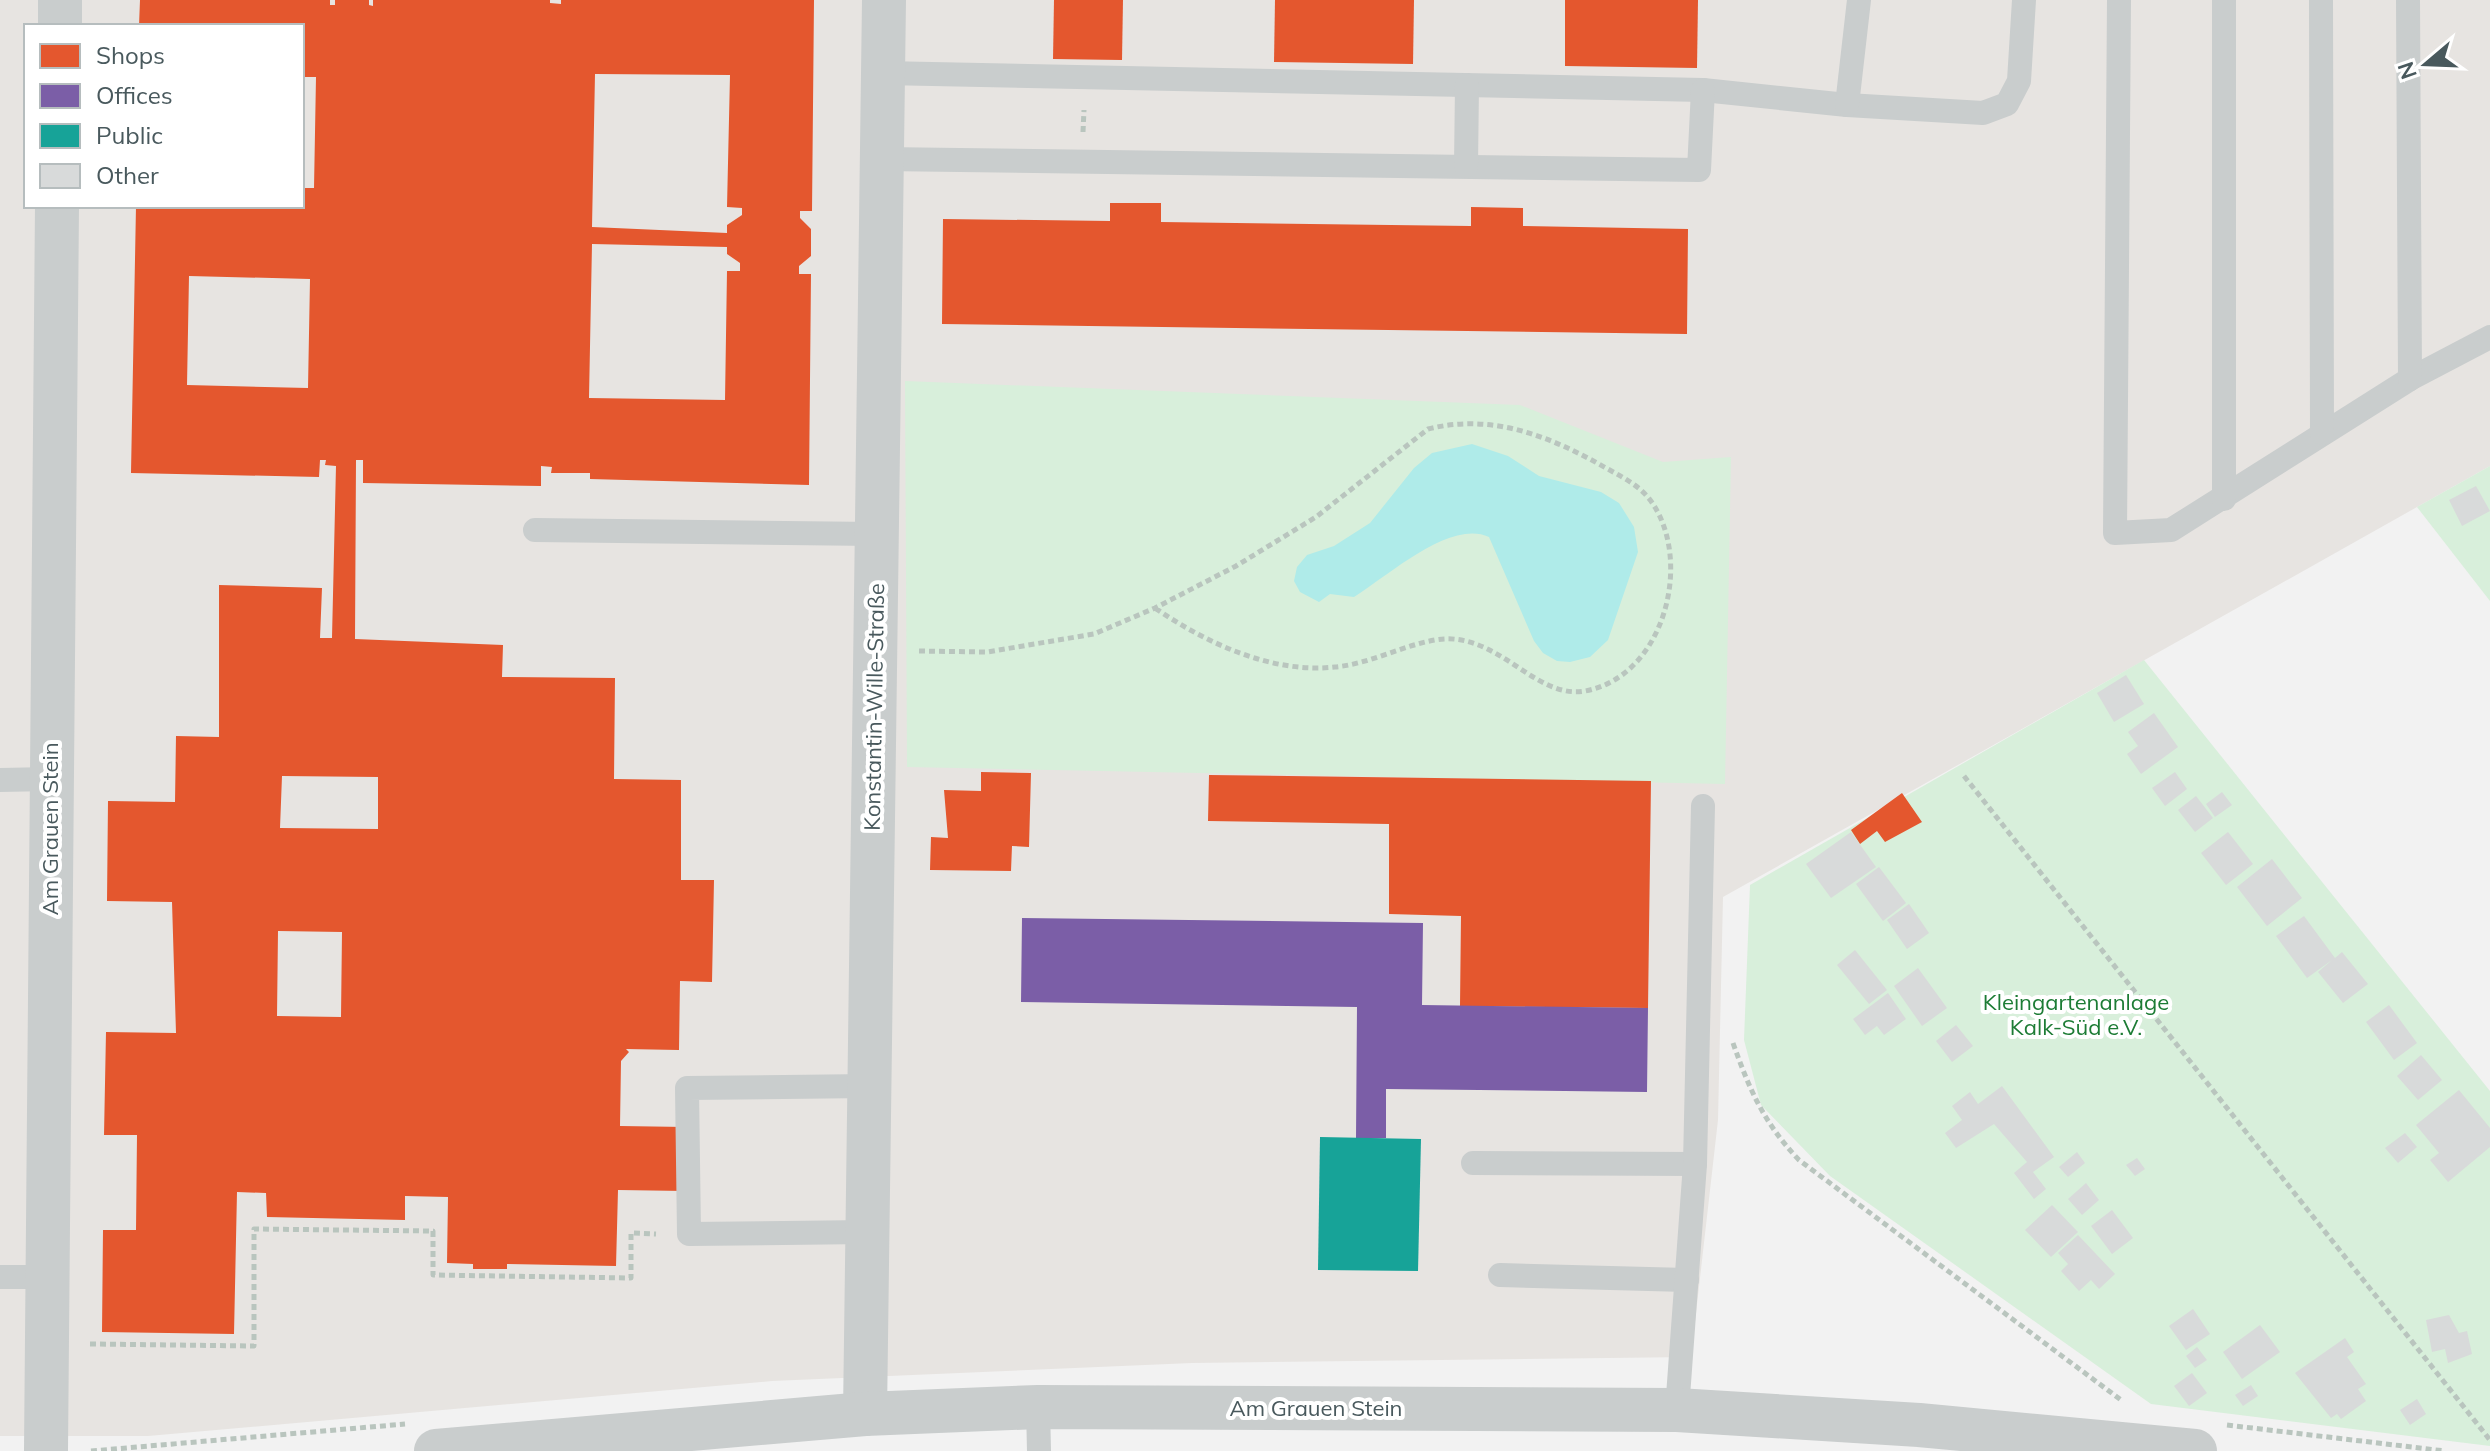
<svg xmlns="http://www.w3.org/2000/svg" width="2490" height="1451" viewBox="0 0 2490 1451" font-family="Mulish,sans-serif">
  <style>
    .commercial { fill: #e7e4e1; fill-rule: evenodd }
    .green { fill: #d8efdb }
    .water { fill: #afebe9 }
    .shops { fill: #e4572e; fill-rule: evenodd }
    .offices { fill: #7b5ea7 }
    .public { fill: #17a398 }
    .building { fill: #d8dada }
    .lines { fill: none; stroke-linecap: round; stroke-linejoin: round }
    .path { stroke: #b9c5be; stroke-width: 5; stroke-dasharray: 6 4; stroke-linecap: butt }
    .lane { stroke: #c9cdcd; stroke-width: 24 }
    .street { stroke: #c9cdcd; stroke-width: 44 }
    .secondary { stroke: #c9cdcd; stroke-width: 44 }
    .labels { text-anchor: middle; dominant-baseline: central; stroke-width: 8; stroke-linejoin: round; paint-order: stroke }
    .street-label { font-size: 22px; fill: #49595d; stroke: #fff }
    .park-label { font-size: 22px; fill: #1d7c35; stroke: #fff }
  </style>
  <rect width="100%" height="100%" fill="#f2f2f2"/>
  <path class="commercial" d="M0,0H2490V466L1723,897L1718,1120L1691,1357L1192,1363L772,1381L148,1436H0ZM26,26H302V206H26Z"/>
  <g class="green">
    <path d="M905,381L1520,405L1663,462L1731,457L1725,784L907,767Z"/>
    <path d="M2490,466V601L2417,507Z"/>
    <path d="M2144,660L2490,1091V1446L2151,1404L1830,1176L1761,1105L1744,1040L1750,885Z"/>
  </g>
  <path class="water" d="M1472,444L1508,456L1539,476L1601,492L1619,503L1634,527L1638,552L1608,640L1590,657L1570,662L1557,661L1543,653L1534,641L1489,537C1450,519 1388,576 1354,597L1330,594L1319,602L1300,592L1294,581L1297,567L1307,555L1334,546L1370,523L1414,468L1432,453Z"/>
  <g class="shops">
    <path d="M140,0H330V5H335V0H369V5L373,6V0H550V3L561,4V0H814L812,211H800V218L811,229V256L799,266V274H811L809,485L590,479V473H551L552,467L541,466V486L363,483V460H356L355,639L503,645L502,677L615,678L614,779L681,780V880H714L712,982L680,981L679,1050L626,1049L629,1052L621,1061L620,1126L686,1127L685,1191L618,1190L616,1266L507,1264V1269H473V1264L447,1263L448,1197L405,1196V1220L267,1217L266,1193L237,1192L234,1334L102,1332L103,1230H136L137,1135H104L106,1032L176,1033L172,902L107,901L108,801L175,802L176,736L219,737V585L322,588L320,638H332L336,466L325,465L326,460H320L319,477L131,473L136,206H302V188H314L316,77H302V26H139ZM595,74L730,75L727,207L742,208V215L727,225V233L592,227ZM592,244L727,247V254L740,263V271H727L725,400L589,398ZM189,276L310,279L308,388L187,385ZM282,776L378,777V829L280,828ZM278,931L342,932L341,1017L277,1016Z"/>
    <path d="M1054,0H1123L1122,60L1053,59Z"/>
    <path d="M1275,0H1414L1413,64L1274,62Z"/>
    <path d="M1565,0H1698L1697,68L1565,66Z"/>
    <path d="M1110,203H1161V222L1471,226V207L1523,208V226L1688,229L1687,334L942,324L943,219L1110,221Z"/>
    <path d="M981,772L1031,773L1029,847L1012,846L1011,871L930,870L931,837L948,838L944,790L981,791Z"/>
    <path d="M1209,775L1651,781L1648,1008L1460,1006L1461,916L1389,914V824L1208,821Z"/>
    <path d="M1902,793L1922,822L1885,842L1877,831L1860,844L1851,830Z"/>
  </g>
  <path class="offices" d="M1022,918L1423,923L1422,1005L1648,1008L1647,1092L1386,1089V1138L1356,1139L1357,1007L1021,1002Z"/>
  <path class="public" d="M1320,1137L1421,1139L1418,1271L1318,1270Z"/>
  <g class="building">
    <path d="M2476,486L2490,511L2462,526L2449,500Z"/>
    <path d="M2126,675L2144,704L2114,722L2097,693Z"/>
    <path d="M2154,713L2178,747L2141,774L2127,754L2138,746L2128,732Z"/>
    <path d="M2175,772L2187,789L2165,806L2152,788Z"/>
    <path d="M2222,792L2232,805L2215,817L2206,804Z"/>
    <path d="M2196,796L2213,818L2195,832L2178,810Z"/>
    <path d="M1851,832L1876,867L1831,898L1806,864Z"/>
    <path d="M2228,832L2253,864L2226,885L2201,853Z"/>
    <path d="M2272,859L2302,898L2267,926L2237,887Z"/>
    <path d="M1879,867L1906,903L1883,921L1856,884Z"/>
    <path d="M1909,904L1929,933L1907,949L1887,920Z"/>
    <path d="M2304,916L2335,958L2342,952L2368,984L2343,1003L2318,972L2332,960L2307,978L2276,936Z"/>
    <path d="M1855,950L1887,990L1869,1004L1837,965Z"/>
    <path d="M1918,968L1947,1008L1922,1026L1894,986Z"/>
    <path d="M1888,993L1906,1019L1884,1035L1877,1026L1865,1035L1853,1019Z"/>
    <path d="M2389,1005L2417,1043L2394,1060L2366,1022Z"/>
    <path d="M1956,1025L1973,1046L1952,1062L1936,1041Z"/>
    <path d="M2421,1055L2442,1080L2418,1100L2397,1076Z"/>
    <path d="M2002,1086L2054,1157L2033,1172L2046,1189L2034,1199L2014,1173L2027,1162L1994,1124L1956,1148L1945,1133L1962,1120L1952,1106L1970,1092L1978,1104Z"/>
    <path d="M2459,1090L2490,1128V1147L2448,1182L2430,1160L2439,1153L2416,1125Z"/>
    <path d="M2405,1133L2417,1147L2398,1163L2385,1148Z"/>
    <path d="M2077,1152L2085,1163L2068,1177L2059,1167Z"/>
    <path d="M2137,1158L2145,1169L2135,1176L2126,1165Z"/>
    <path d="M2086,1183L2099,1200L2082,1215L2068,1199Z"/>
    <path d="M2052,1205L2078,1232L2051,1257L2025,1230Z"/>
    <path d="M2112,1210L2133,1238L2112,1254L2091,1226Z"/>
    <path d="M2078,1235L2115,1274L2099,1289L2091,1280L2079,1291L2061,1271L2068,1264L2058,1253Z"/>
    <path d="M2193,1309L2210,1334L2186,1350L2169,1326Z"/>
    <path d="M2449,1315L2459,1333L2467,1331L2472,1354L2448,1363L2445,1349L2432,1352L2426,1320Z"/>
    <path d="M2260,1325L2280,1352L2242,1379L2223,1352Z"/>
    <path d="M2345,1338L2354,1352L2347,1357L2366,1384L2358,1389L2366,1401L2341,1419L2337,1414L2331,1418L2295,1373Z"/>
    <path d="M2197,1347L2207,1360L2195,1368L2186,1356Z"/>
    <path d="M2192,1373L2207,1393L2189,1406L2174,1386Z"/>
    <path d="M2251,1385L2258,1396L2243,1406L2235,1395Z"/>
    <path d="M2417,1399L2426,1414L2410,1425L2400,1410Z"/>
  </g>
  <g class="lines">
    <g class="path">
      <path d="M1083,132L1084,110"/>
      <path d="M919,651L987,652L1094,634L1155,608L1236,566L1316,517L1428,429C1492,413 1550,436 1606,468C1624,478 1641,486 1653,504C1693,565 1663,677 1585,691C1534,700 1497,629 1435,640C1401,646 1369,664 1335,667C1272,674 1206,643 1155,608"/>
      <path d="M1964,776L2490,1440"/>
      <path d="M1733,1043C1750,1091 1764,1123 1799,1160L2121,1400"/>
      <path d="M90,1344L254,1346V1229L433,1231V1275L631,1278V1233L656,1234"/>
      <path d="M2227,1425L2445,1451"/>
      <path d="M91,1451L405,1424"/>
    </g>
    <g class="lane">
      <path d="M2119,0L2115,533L2171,530L2410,379L2490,337"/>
      <path d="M2224,0V499"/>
      <path d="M2321,0L2322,433"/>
      <path d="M2408,0L2410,379"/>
      <path d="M883,73L1703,90L1847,105L1983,113L2007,104L2019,81L2024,0"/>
      <path d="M1847,105L1859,0"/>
      <path d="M882,159L1699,170L1703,90"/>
      <path d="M1466,166L1467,85"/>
      <path d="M535,530L876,534"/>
      <path d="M0,780L50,779"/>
      <path d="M1473,1163L1695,1164"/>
      <path d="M868,1232L689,1234L687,1088L870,1086"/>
      <path d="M1500,1275L1687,1280"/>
      <path d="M0,1277H46"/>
      <path d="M1038,1407L1039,1451"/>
      <path d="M1677,1410L1695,1164L1703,806"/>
    </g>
    <g class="street">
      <path d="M60,26V0"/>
      <path d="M865,1414L884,0"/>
      <path d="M46,1451L57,206"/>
    </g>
    <path class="secondary" d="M436,1451L865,1414L1038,1407L1677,1410L1919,1425L2195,1451"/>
  </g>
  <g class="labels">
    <g class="street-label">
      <text transform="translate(874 707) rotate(-89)">Konstantin-Wille-Straße</text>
      <text transform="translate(50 829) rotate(-90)">Am Grauen Stein</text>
      <text x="1316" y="1408">Am Grauen Stein</text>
    </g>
    <g class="park-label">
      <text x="2076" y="1002">Kleingartenanlage<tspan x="2076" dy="25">Kalk-Süd e.V.</tspan></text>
    </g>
  </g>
  <rect x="24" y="24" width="280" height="184" fill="#ffffff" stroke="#b6bdbe" stroke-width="2"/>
  <rect x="40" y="44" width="40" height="24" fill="#e4572e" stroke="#b6bdbe" stroke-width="2"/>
  <text x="96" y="64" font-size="24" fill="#49595d">Shops</text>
  <rect x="40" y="84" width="40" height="24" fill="#7b5ea7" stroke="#b6bdbe" stroke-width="2"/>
  <text x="96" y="104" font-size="24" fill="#49595d">Offices</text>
  <rect x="40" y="124" width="40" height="24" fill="#17a398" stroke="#b6bdbe" stroke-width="2"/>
  <text x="96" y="144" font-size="24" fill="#49595d">Public</text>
  <rect x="40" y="164" width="40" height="24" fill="#d8dada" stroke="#b6bdbe" stroke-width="2"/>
  <text x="96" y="184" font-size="24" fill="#49595d">Other</text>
  <g transform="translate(2426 64) rotate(251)" stroke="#ffffff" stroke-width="6" paint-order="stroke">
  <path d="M0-6L14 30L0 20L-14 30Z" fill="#49595d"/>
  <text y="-12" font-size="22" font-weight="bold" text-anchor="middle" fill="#49595d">N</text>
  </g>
</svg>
